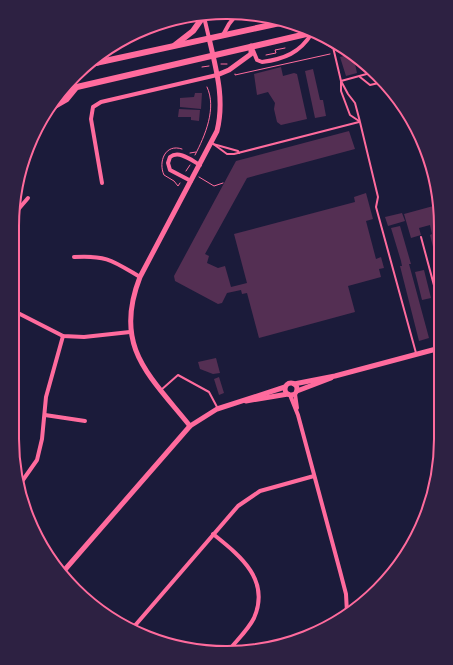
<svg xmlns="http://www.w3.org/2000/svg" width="453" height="665" viewBox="0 0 453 665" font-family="Raleway,sans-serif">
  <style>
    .building { fill: #542f53 }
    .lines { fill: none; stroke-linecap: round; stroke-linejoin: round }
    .path { stroke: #ff6b9d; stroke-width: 1 }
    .service { stroke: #ff6b9d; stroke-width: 2 }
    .minor { stroke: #ff6b9d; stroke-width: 4 }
    .tertiary { stroke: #ff6b9d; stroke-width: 5 }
    .primary { stroke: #ff6b9d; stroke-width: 6 }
    .motorway { stroke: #ff6b9d; stroke-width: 7 }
    .rim { fill: none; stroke: #ff6b9d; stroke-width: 2 }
  </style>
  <rect width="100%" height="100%" fill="#1b1b3a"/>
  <g class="building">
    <path d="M348,55L360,63L355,64L357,73L346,76L340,57Z"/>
    <path d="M281,67L283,76L294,73L297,74L307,119L281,125L277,122L274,109L275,103L268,92L257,95L254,74Z"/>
    <path d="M313,69L320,100H323L326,116L315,118L305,71Z"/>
    <path d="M195,93H202L201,109L180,107V98L194,97Z"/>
    <path d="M179,109L200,110L199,121L191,120V117H178Z"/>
    <path d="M349,131L355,149L247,178L205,254L209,256L207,263L218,268L225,266L231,287L247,283L234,234L355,202L354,197L366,193L373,219L366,221L376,259L381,257L384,268L379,269L381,277L348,286L355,312L259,338L247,293L242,294L241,290L227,293L222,303L218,304L175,281L174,276L236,161Z"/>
    <path d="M437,205L438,254L437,251H434L430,235L432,234L430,225L419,228L421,235L411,238L404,214Z"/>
    <path d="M402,213L405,221L388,226L385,217Z"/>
    <path d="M400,226L411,264H409L429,338L419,341L400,266H402L401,261L391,228Z"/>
    <path d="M424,270L431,298L422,300L415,272Z"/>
    <path d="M216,358L220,373L213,374L200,369L198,362Z"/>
    <path d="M219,377L224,393L219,395L214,379Z"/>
  </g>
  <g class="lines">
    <g class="path">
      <path d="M252,18H254"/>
      <path d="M266,55L276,53L275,50L285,48"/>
      <path d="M221,64H227"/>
      <path d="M202,67L209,66"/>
      <path d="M235,74V75L330,54"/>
      <path d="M190,153L196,152"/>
      <path d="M195,155C205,136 217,108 207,87"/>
      <path d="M186,171L190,165"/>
      <path d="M199,177L214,186L223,183"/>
      <path d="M180,183L178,186L174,181L164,175C158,162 165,143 182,149"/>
    </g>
    <g class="service">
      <path d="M333,47L341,81L348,94L355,103L359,118L378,197L376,207L416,353"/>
      <path d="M360,77L370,85L383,82"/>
      <path d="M341,81L374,72"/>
      <path d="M341,82V91L350,115L359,121"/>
      <path d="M212,143L227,154H234L359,122"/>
      <path d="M213,144L238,151L239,153"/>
      <path d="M421,237L439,304"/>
      <path d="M437,347L436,336L439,330"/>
      <path d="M161,390L178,375L209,392L217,407"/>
    </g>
    <g class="minor">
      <path d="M204,17L209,38"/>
      <path d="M223,35L229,24L237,14"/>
      <path d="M252,48L257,60L262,62C284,59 300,53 312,33L333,47L335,46"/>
      <path d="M191,181L170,170L168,163L170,157C179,150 191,160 200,165"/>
      <path d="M102,183L91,119L93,107L101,102L217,75"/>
      <path d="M16,212L28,198"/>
      <path d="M74,257C107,255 113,261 140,277"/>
      <path d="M14,311L63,336L84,337L130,332"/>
      <path d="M295,394L297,408"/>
      <path d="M290,395L298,415L340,571L346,594L347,613"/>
      <path d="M45,415L85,421"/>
      <path d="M18,487L37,460L42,439L46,397L63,336"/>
      <path d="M213,534C239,555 271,579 254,618C248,630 237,640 229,650"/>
      <path d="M132,629L238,506L260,491L314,476"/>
    </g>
    <g class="tertiary">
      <path d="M217,75L229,70L251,54V46"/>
      <circle cx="291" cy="389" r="6"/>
      <path d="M294,384L335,376L440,348"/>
      <path d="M297,391L331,378"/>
      <path d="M246,401L288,394"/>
      <path d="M190,426C148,374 113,346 140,277L217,131C225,99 216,69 209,38"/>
      <path d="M62,573L190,426L217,409L285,387"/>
    </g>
    <g class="primary">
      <path d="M175,45L193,31L203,17"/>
      <path d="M91,64L280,23"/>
      <path d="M64,90L315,32"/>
    </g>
    <g class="motorway">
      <path d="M96,61L97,62"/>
      <path d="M52,107L66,99L75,88"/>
    </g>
  </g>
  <path d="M0 0H453V665H0ZM226 19H227A207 207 0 0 1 434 226V439A207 207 0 0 1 227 646H226A207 207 0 0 1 19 439V226A207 207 0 0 1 226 19Z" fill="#2d2142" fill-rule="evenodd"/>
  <path class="rim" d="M226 19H227A207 207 0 0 1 434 226V439A207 207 0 0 1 227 646H226A207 207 0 0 1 19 439V226A207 207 0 0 1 226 19Z"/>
</svg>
